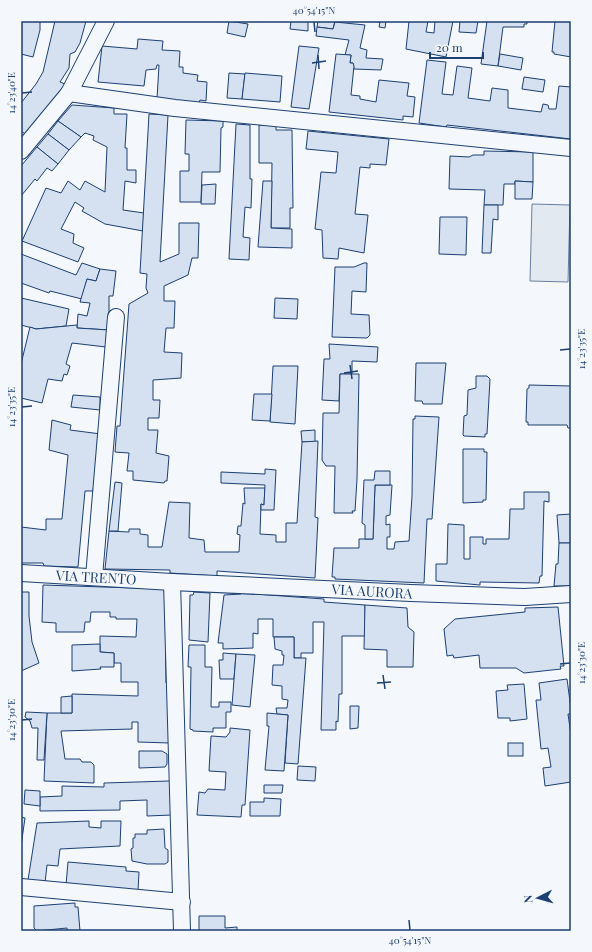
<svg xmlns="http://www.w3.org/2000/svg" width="592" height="952" viewBox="0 0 592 952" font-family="'Playfair Display',serif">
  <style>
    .grass { fill: #e3e9f0; stroke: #687fa3 }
    .building { fill: #d5e0f0; stroke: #1d3f73 }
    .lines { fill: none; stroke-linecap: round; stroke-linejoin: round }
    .street-casing { stroke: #1d3f73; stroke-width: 18 }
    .street { stroke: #f4f7fb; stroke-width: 16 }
    .ticks { fill: none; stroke: #1d3f73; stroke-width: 1.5 }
    .labels { text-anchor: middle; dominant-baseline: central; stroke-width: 3; stroke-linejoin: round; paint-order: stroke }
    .street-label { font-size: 14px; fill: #1d3f73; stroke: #f4f7fb }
    .neatline { fill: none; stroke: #1d3f73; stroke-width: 1.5 }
    .ticks-label { font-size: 10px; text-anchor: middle; fill: #1d3f73 }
  </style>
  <rect width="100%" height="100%" fill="#f4f7fb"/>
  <path class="grass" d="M532,204L570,205L568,282L530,281Z"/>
  <g class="building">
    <path d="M21,21H40V30L33,57L21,54Z"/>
    <path d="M55,21H86L80,43L75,52L70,54L69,68L60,82L65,84L56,100L28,136L21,131V103L36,84L43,72Z"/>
    <path d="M229,21L248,24L245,37L227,33Z"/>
    <path d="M291,21H308V31L290,29Z"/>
    <path d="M318,21H335L333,29L317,27Z"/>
    <path d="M371,21H386L385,28L379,27L380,22Z"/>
    <path d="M409,21H428L426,32L434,33L435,21H453L446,57L406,49Z"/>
    <path d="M460,21H478L476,33L459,32Z"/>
    <path d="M487,21H527V24H524V27H503L498,66L481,64Z"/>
    <path d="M555,21H571V57L554,54V52H552Z"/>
    <path d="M335,22L365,25L360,48L367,50L366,58L383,59L381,70L354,69L353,63H350L351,55H345L349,40L316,36L317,27L333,29Z"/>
    <path d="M138,39L163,41L162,50L180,51L179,67H183V73L198,75L197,81L207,82L206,101L200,100L199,103L157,99L159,65H157L156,69L146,70L144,86L98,82L102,46L137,49Z"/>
    <path d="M299,46L319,48L309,109L291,107Z"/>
    <path d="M336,54L351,55L350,63H353L354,66L351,95L360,96V99L376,102L379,80L409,83L407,96L415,97L413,117L403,116V120L329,112Z"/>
    <path d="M500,54L523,58L521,70L498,66Z"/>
    <path d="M427,60L446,62L442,94L453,95L457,66L472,68L468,98L490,101L492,88L508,90V108L541,112L543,104L548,105L549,109H556L559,86L571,87V139L447,125L446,127L419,123Z"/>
    <path d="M229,73L245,74L242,99L227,98Z"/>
    <path d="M245,73L282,76L280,102L242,99Z"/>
    <path d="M524,77L545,80L543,92L522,89Z"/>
    <path d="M72,105L114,108V114H127L125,148H127V170H136V183L125,181L123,210L144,213L143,231L105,224L82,211L84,208L75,202L61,229L74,234L73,243L84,248L78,262L22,241L46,188L61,193L68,181L80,190L85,181L105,192L107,147L93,140L94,136L85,133L81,137L58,121Z"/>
    <path d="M149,114L168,115L160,262L179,254V223H199L198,258H192L188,275L164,286V301H175L174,328H166L164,352L182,353L181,378L153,380V400H160L159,418H148V430H158L156,453L169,456L167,481H165L164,483L133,480V471H127L129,453L115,452L117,426H120L129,304L148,293L146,288L147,274L140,273Z"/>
    <path d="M186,120L223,121V127L221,128L220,172H202L201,202H180V171H189V154H185Z"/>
    <path d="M58,121L81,137L69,150L48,134Z"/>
    <path d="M236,124L250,125V179H252L251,208L245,207L243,237L250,238L249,260L229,259Z"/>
    <path d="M259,125H276V130H292L293,208H290V228H271L272,163H259Z"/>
    <path d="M308,131L389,139L386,165L370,164V168L360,167L355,214L368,215L364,253L339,248L338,259L323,258L322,230L315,229L321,172L336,173L338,152L306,149Z"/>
    <path d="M48,134L69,150L58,164L37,147Z"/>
    <path d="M37,147L58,164L52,171L47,168L37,181L35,179L21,196V166Z"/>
    <path d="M484,151L533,152V182L515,181V184H504L503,205H484L485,190L449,189L450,156L469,157L473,155H484Z"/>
    <path d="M263,181H272L271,228L292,229V248L258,247Z"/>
    <path d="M515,181L533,182L532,199H515Z"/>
    <path d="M216,184L215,204H201L202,185Z"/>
    <path d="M484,205H498V220L493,219L491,253H482Z"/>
    <path d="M440,217H467L466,255L439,254Z"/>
    <path d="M21,254L76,275L82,263L100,269L96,281L87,279L82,299L50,291L49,293L21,283Z"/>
    <path d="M364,263H367L366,292L352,291L351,314L369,315L370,335L367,338L332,337L335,267H354Z"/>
    <path d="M100,269L116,271L113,296H109V330L77,328L78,314L87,316L90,303L80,302L87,279L96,281Z"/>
    <path d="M21,298L69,309L66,326L36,329L21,325Z"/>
    <path d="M275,298L298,299L297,319L274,318Z"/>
    <path d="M77,325V328L109,330L106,347L72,343L66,364L70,366L67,375L64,374L62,381L48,379L42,403L21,398V364L30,327L36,329Z"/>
    <path d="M329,344L378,347L377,362L352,361V374H340L339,401L322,400L324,359H330Z"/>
    <path d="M416,363H446L442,404H423L422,401H415Z"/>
    <path d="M273,366H298L295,424L270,422Z"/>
    <path d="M340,374H359L357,479L355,511H352L353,513H334L335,466H326L322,460L323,413H339Z"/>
    <path d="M476,376H487L490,379L487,434H485V437L464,436L463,435L464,416L467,415L468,390L476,388Z"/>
    <path d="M529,385L571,386V428H568L567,425H528V422H526L527,389L529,388Z"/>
    <path d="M254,394H272L270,421L252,420Z"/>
    <path d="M73,395L100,397V410L71,407Z"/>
    <path d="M415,416L439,417L432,519H427L424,583L335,579V577H332L334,548H359V539H373L375,485H392L390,515L386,516V525L390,524V537H387V549H394L395,542L409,541L412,496L413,419H415Z"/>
    <path d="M52,420L71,425L70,430L101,434L93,491H85L78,567L44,566L43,563H21V527L46,530V519H62L68,455L49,450Z"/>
    <path d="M315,430V442H302L301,431Z"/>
    <path d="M318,441L315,517L318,518L315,578L217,571V576L170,573V570L105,569L109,531L129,532V529H140V534L148,535V547H162L169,502L190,503L189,538L204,540L205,552H239L240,535L237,534L238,526H241L243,503L245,504L244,488H265L264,505L261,504L260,534L276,535V542H286V523H297L302,442Z"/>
    <path d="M463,449H484V452H487L486,500H483V502L463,503Z"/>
    <path d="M265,469L276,470L274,510H261V504L264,505L265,485L221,483V472L265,474Z"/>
    <path d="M375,471H390V485H375L373,539H365V525L362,523L364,480H374Z"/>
    <path d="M115,482L122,483L118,531H109Z"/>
    <path d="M524,492H549V502L544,501L542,576H540L539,583L480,582V585L436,581V564H447L448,524L464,525V559H470V537H483V544H486V539H509L510,509H524Z"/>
    <path d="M571,514V543H559L557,515Z"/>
    <path d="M559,543H571V586H554L556,564H558Z"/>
    <path d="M43,585L165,589L166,683H168L170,743L138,742V722H132V729L61,731L65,759H80L82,762H91L94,765V783L44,781L47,713H72V694L138,696V682H121V663H114V653L100,652V636L136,637L137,619H116V617H110V612H91L90,622H85L84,632H56V623L42,622Z"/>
    <path d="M21,592H29V616L32,642L39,663L21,671Z"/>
    <path d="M194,592L210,593L208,642L189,640L190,595H193Z"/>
    <path d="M241,593L324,599V602L365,605V636H342V694H339L338,722L336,721V730H321L324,622H313V653H301V658H294V637H273V619H258V634L253,633V648L223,649V643H218L224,595L241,594Z"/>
    <path d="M365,605L407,608L408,627L414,632L413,667H387V650L364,649Z"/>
    <path d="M558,607L564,666H560L561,669L524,673L516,668H480L479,655L454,658L453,655L447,656L444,629L455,619L525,612V608Z"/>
    <path d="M274,637H294V658H306L298,764L285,763L288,715L277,714L276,708H287L288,700L282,699V686L272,685L273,665H283L284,655H282V651L275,649Z"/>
    <path d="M100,644V652L114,653V667H100L101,669L72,671V645Z"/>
    <path d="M189,645H205V667H212L211,707H219V702H231V712H226V728H213V732L193,731V730L190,729L191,667H188Z"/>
    <path d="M223,653L236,654L234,679H220L219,660H223Z"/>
    <path d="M236,654L255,655L250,707L232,705Z"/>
    <path d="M567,679L571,709V714H568L571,735V782L545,786L543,768L551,767L548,748L541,749L536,700H541L539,683Z"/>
    <path d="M524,684L527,719L510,721V718H498L496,691L508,690L507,685Z"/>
    <path d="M72,696V713H61V697Z"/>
    <path d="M350,706H359L358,728L350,729Z"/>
    <path d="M26,712L47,713L44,760H37L38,728H32L30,721L25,717Z"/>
    <path d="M267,713L288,715L284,771L265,770L269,726H267Z"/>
    <path d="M230,728L250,730L245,805H242L241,817L197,815L199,792L205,793L208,789L225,790L226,772L209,771L211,736L226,737L230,732Z"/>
    <rect x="508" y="743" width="15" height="13"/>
    <path d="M139,751H162L167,754V764L165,767L139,768Z"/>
    <path d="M298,766L316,767L315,781L297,780Z"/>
    <path d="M169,781L171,783L172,815L147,816V800L120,801V810L40,811V797L62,796V786L104,787V783Z"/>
    <path d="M264,785H283L282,793H264Z"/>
    <path d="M25,790L40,791V806L24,804Z"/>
    <path d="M264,798L281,799L280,816H250V802H264Z"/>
    <path d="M21,817L25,818L23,832H21Z"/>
    <path d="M89,821V827L101,828V821H121L120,846L60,849L58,866L47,865L45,883L28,880L37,823Z"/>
    <path d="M164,829L165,848L168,850V862L165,864H147L132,861L131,849L133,848V838H135V834H147V830Z"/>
    <path d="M21,832H23L21,847Z"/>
    <path d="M68,862L126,867V871L139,872L138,891L66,885Z"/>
    <path d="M75,903V907H78L80,931H67V928L37,931L34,928V906Z"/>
    <path d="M199,916H225V928L237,927V931H199Z"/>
  </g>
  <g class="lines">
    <g class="street-casing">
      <g id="street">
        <path d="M69,93L175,108L571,148"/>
        <path d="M21,151L69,93L106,21"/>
        <path d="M21,573L172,582L411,593L525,597L571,594"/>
        <path d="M94,577L116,317"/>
        <path d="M172,582L182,931"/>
        <path d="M21,887L182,902"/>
      </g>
    </g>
    <use href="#street" class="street"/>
  </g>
  <path class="ticks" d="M314,22L315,32M318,55L319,69M312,63L326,61M22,93L32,92M560,350L570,349M350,365L352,379M344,373L358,371M22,407L32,406M560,664L570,663M383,675L385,689M377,683L391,682M22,720L32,719M409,920L410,930"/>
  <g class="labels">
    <g class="street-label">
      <text transform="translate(96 577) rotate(3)">VIA TRENTO</text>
      <text transform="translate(372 591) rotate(3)">VIA AURORA</text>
    </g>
  </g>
  <rect width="592" height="952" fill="none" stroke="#f4f7fb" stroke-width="44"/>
  <g transform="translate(538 898) rotate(264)" stroke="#f4f7fb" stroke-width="3" paint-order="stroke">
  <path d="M0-3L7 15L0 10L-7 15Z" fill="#1d3f73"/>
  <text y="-6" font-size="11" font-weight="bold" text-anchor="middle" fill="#1d3f73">N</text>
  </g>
  <path d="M430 52v6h53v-6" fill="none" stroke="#1d3f73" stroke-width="2"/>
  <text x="436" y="52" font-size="12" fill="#1d3f73" stroke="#f4f7fb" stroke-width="3" paint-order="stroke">20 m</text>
  <rect x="22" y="22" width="548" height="908" class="neatline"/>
  <g class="ticks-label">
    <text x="314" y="14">40°54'15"N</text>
    <text transform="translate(11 93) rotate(-90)" y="4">14°23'40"E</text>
    <text transform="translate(581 349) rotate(-90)" y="4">14°23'35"E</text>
    <text transform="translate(11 407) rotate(-90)" y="4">14°23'35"E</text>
    <text transform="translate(581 663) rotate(-90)" y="4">14°23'30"E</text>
    <text transform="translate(11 720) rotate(-90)" y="4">14°23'30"E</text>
    <text x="410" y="944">40°54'15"N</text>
  </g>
</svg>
